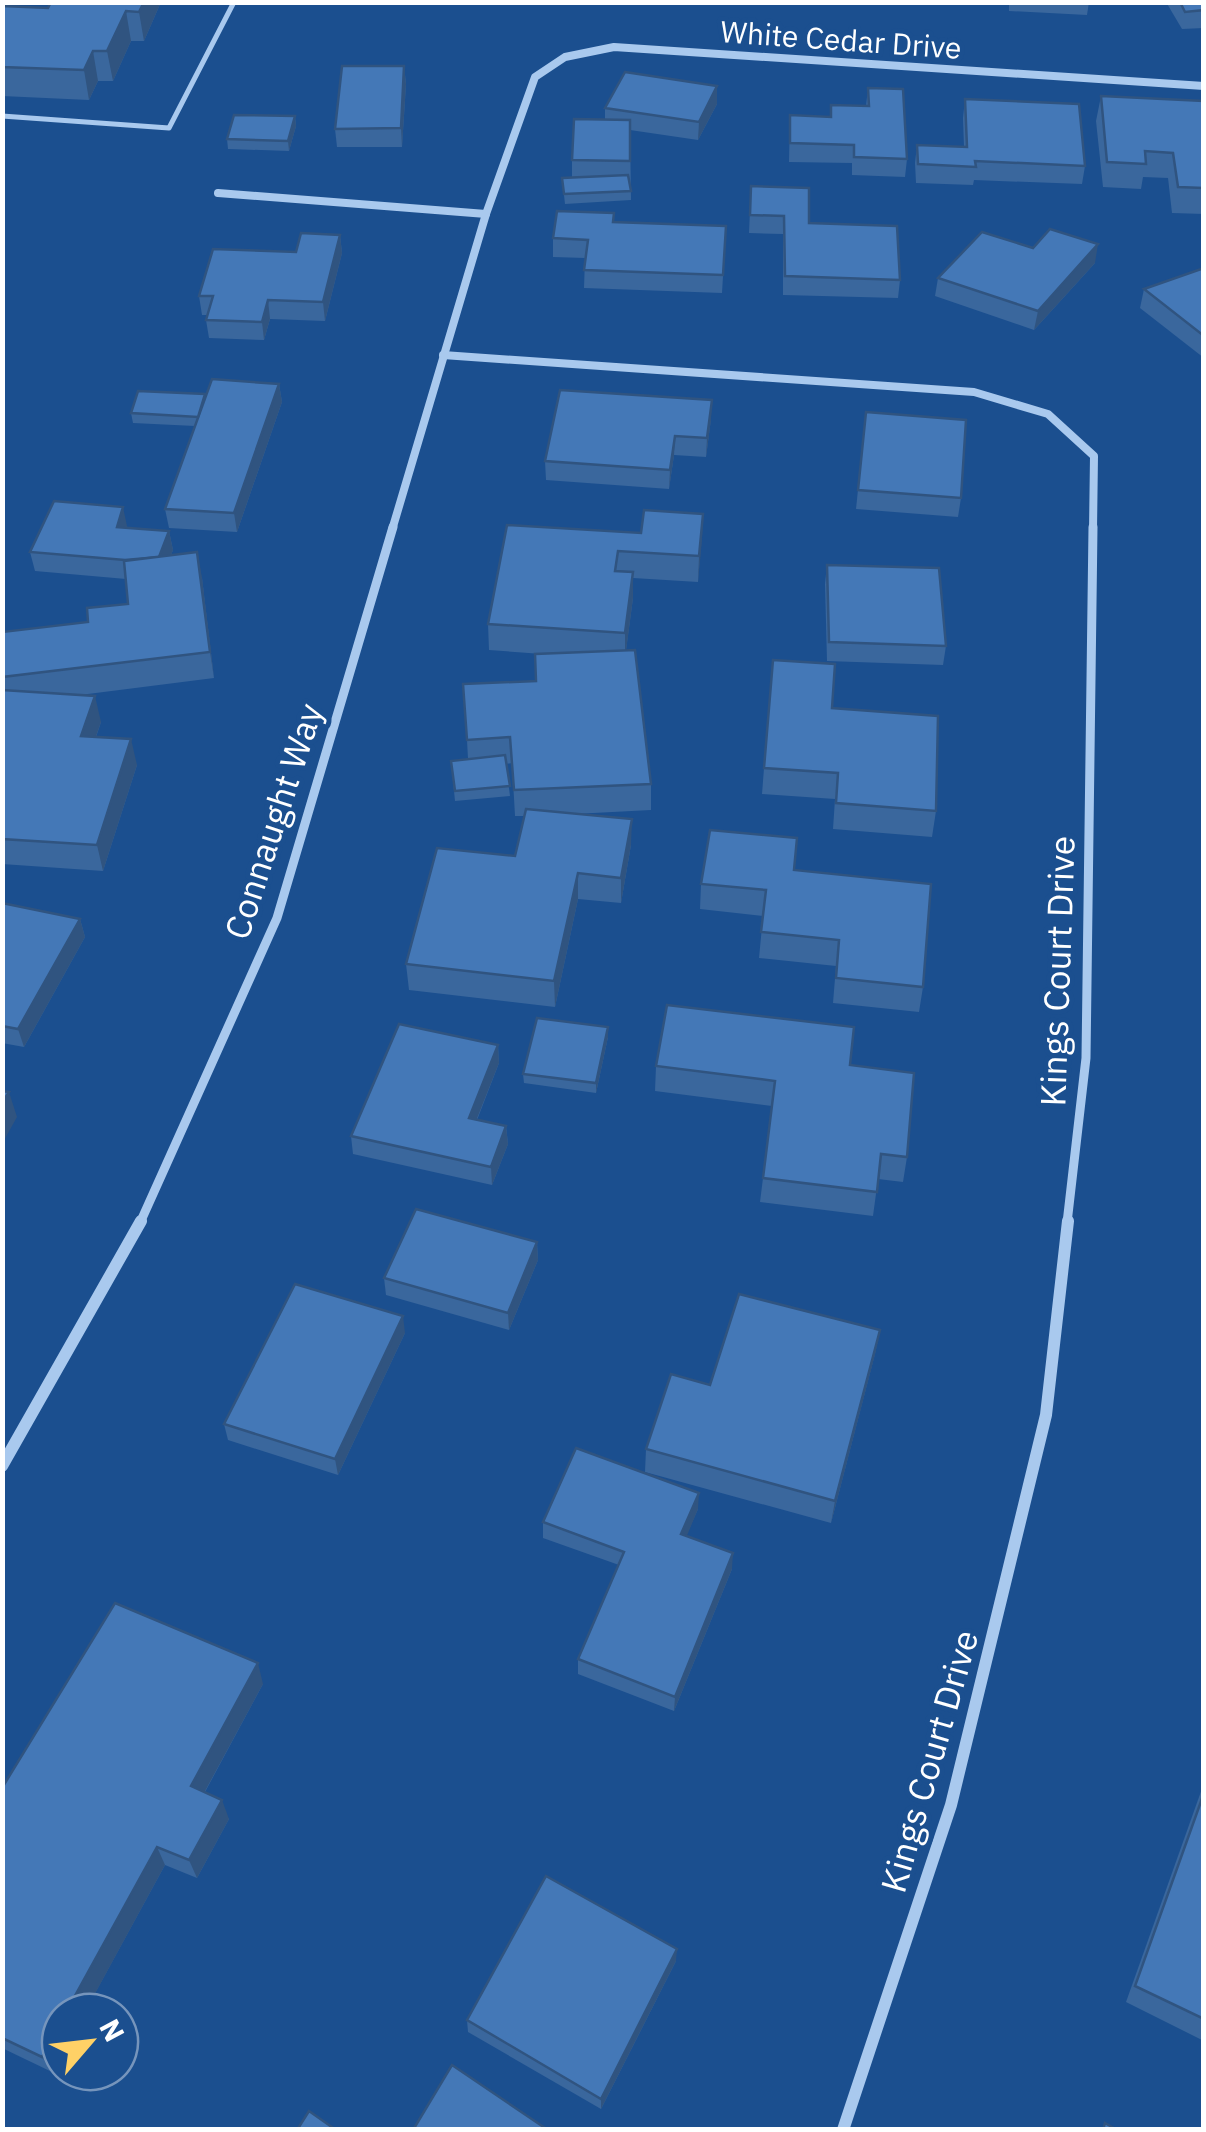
<svg xmlns="http://www.w3.org/2000/svg" width="1206" height="2132" viewBox="0 0 1206 2132" font-family="'IBM Plex Sans',sans-serif">
  <style>
    .lines { fill: none; stroke-linecap: round; stroke-linejoin: round }
    .service { stroke: #a9c9ee; stroke-width: 5 }
    .minor-far2 { stroke: #a9c9ee; stroke-width: 8 }
    .minor-far1 { stroke: #a9c9ee; stroke-width: 9 }
    .minor { stroke: #a9c9ee; stroke-width: 12 }
    .wall { fill: #3a679d }
    .shaded-wall { fill: #305480 }
    .building { fill: #4478b7; stroke: #305480; stroke-width: 2.5 }
    .labels { text-anchor: middle; dominant-baseline: central; stroke-width: 10; stroke-linejoin: round; paint-order: stroke }
    .far-street-label { font-size: 30px; fill: #fff; stroke: #1b4f8f }
    .street-label { font-size: 35px; fill: #fff; stroke: #1b4f8f }
  </style>
  <rect width="100%" height="100%" fill="#1b4f8f"/>
  <g class="lines">
    <path class="service" d="M2,116L169,128L234,2"/>
    <g class="minor-far2">
      <path d="M218,193L486,214"/>
      <path d="M443,355L974,392L1048,414L1094,456L1093,530"/>
      <path d="M392,530L486,214L535,77L565,57L614,47L1204,86"/>
    </g>
    <g class="minor-far1">
      <path d="M140,1223L277,918L393,527"/>
      <path d="M1067,1223L1086,1058L1093,527"/>
    </g>
    <g class="minor">
      <path d="M2,1466L141,1221"/>
      <path d="M843,2130L951,1805L1046,1415L1068,1221"/>
    </g>
  </g>
  <g class="wall">
    <path d="M161,2L144,41H131L113,81H98L89,100L2,96V6L48,8Z"/>
    <path d="M1009,2H1089L1087,15L1009,11Z"/>
    <path d="M1166,2H1204V28L1182,29Z"/>
    <path d="M404,66L406,84L402,147H337L335,129Z"/>
    <path d="M717,86V104L698,140L630,130L631,200L565,204L562,178H572V160L605,119V108Z"/>
    <path d="M868,88L907,159L905,177L852,175V163L789,162L790,115L830,117L866,106Z"/>
    <path d="M1101,96L1204,101V214L1172,213L1168,178L1143,177L1141,189L1103,187L1096,121Z"/>
    <path d="M965,99L1085,166L1082,184L974,180L973,185L916,183L915,163L917,145L964,147L963,118Z"/>
    <path d="M295,116L296,126L289,151L228,149L227,139Z"/>
    <path d="M751,186L900,280L898,298L783,295V234L749,233Z"/>
    <path d="M614,222L726,226L722,293L584,288L585,258L553,257V238Z"/>
    <path d="M340,235L342,253L325,321L270,319L264,340L209,338L206,320L207,315H202L199,296L296,252Z"/>
    <path d="M1095,263L1034,330L935,296L938,278Z"/>
    <path d="M1204,268V358L1140,308L1144,289Z"/>
    <path d="M279,384L282,402L237,532L169,528L165,509L195,426L133,423L131,413Z"/>
    <path d="M866,412L961,498L958,517L856,509Z"/>
    <path d="M711,419L706,457L674,455L669,489L546,480L545,461Z"/>
    <path d="M703,514L698,582L633,578V598L626,650L651,784V810L574,814L631,845L621,903L578,899L555,1007L409,990L406,964L515,856L525,816H515L512,763L506,764L510,796L455,801L451,761L468,759L467,740L536,681L535,654H542L489,650L488,624L641,533Z"/>
    <path d="M127,526V528L169,531L173,550L171,555L202,578L214,678L80,695L101,722L96,737L137,765L103,871L2,864V632L88,622L128,604L126,579L35,571L30,552Z"/>
    <path d="M827,565L946,646L943,665L827,661L825,584Z"/>
    <path d="M832,708L936,811L932,837L833,829L835,799L762,794L764,768Z"/>
    <path d="M794,870L923,987L919,1012L833,1003L836,966L759,958L763,916L700,909L701,884Z"/>
    <path d="M2,903L80,919L85,937L24,1047L2,1043Z"/>
    <path d="M608,1037L596,1093L524,1083L523,1074Z"/>
    <path d="M498,1045L499,1063L477,1120L506,1126L508,1144L492,1185L353,1154L351,1136Z"/>
    <path d="M850,1065L907,1157L903,1182L878,1179L873,1216L760,1202L772,1106L655,1091L656,1066Z"/>
    <path d="M537,1242L538,1260L509,1330L386,1295L384,1278Z"/>
    <path d="M880,1330L875,1354L831,1523L645,1472L646,1449L710,1385Z"/>
    <path d="M405,1333L338,1475L228,1440L224,1424Z"/>
    <path d="M698,1509L686,1536L732,1569L674,1711L578,1674V1659L619,1565L543,1538V1522Z"/>
    <path d="M263,1684L205,1792L229,1819L197,1878L165,1865L52,2072L2,2048V1788Z"/>
    <path d="M1204,1783V2041L1126,2002Z"/>
    <path d="M676,1961L601,2109L468,2032L467,2020Z"/>
  </g>
  <g class="shaded-wall">
    <path d="M144,2H161L144,41L139,12Z"/>
    <path d="M126,11L131,41L113,81L107,51Z"/>
    <path d="M93,51L98,81L89,100L84,70Z"/>
    <path d="M404,66L406,84L402,147L401,128Z"/>
    <path d="M717,86V104L698,140L699,122Z"/>
    <path d="M295,116L296,126L289,151L288,141Z"/>
    <path d="M340,235L342,253L325,321L323,302Z"/>
    <path d="M1098,244L1095,263L1034,330L1038,311Z"/>
    <path d="M268,300L270,319L264,340L262,322Z"/>
    <path d="M279,384L282,402L237,532L234,513Z"/>
    <path d="M712,400L711,419L706,457L707,438Z"/>
    <path d="M675,436L674,455L669,489L670,470Z"/>
    <path d="M123,507L127,526L121,546L117,527Z"/>
    <path d="M703,514L702,540L698,582L699,556Z"/>
    <path d="M169,531L173,550L160,582L156,563Z"/>
    <path d="M197,552L202,578L214,678L210,652Z"/>
    <path d="M633,572V598L625,659V633Z"/>
    <path d="M95,696L101,722L87,762L81,736Z"/>
    <path d="M131,739L137,765L103,871L97,845Z"/>
    <path d="M632,819L631,845L621,903V878Z"/>
    <path d="M578,873V899L555,1007L554,981Z"/>
    <path d="M80,919L85,937L24,1047L18,1029Z"/>
    <path d="M608,1027V1037L596,1093V1083Z"/>
    <path d="M498,1045L499,1063L470,1136L469,1118Z"/>
    <path d="M9,1092L17,1117L2,1144V1103Z"/>
    <path d="M506,1126L508,1144L492,1185L491,1167Z"/>
    <path d="M537,1242L538,1260L509,1330L508,1313Z"/>
    <path d="M403,1316L405,1333L338,1475L335,1459Z"/>
    <path d="M880,1330L875,1354L831,1523L835,1501Z"/>
    <path d="M699,1493L698,1509L681,1550V1534Z"/>
    <path d="M733,1553L732,1569L674,1711L675,1697Z"/>
    <path d="M258,1663L263,1684L198,1804L191,1786Z"/>
    <path d="M222,1800L229,1819L197,1878L189,1860Z"/>
    <path d="M157,1847L165,1865L85,2012H66Z"/>
    <path d="M677,1949L676,1961L601,2109V2099Z"/>
    <path d="M60,2023V2057L52,2072L42,2057Z"/>
  </g>
  <g class="building">
    <path d="M51,2H144L139,12L126,11L107,51H93L84,70L2,67V6L48,8Z"/>
    <path d="M1180,2H1204V10L1185,12Z"/>
    <path d="M342,66H404L401,128L335,129Z"/>
    <path d="M625,72L717,86L699,122L605,108Z"/>
    <path d="M868,88L903,89L907,159L854,157V145L790,143V115L831,117V105L869,106Z"/>
    <path d="M1101,96L1204,101V188L1178,187L1173,153L1145,151L1146,164L1107,162Z"/>
    <path d="M965,99L1079,104L1085,166L975,161L976,167L918,164L917,145L967,147Z"/>
    <path d="M234,115L295,116L288,141L227,139Z"/>
    <path d="M574,119L630,120V161L572,160Z"/>
    <path d="M628,175L631,191L564,194L562,178Z"/>
    <path d="M751,186L809,188V223L897,226L900,280L785,276L784,216L750,215Z"/>
    <path d="M557,211L614,213L613,222L726,226L723,275L584,270L588,240L553,238Z"/>
    <path d="M1050,229L1098,244L1038,311L938,278L982,232L1033,248Z"/>
    <path d="M301,233L340,235L323,302L268,300L262,322L206,320L213,296H199L213,249L296,252Z"/>
    <path d="M1204,268V336L1144,289Z"/>
    <path d="M212,379L279,384L234,513L165,509Z"/>
    <path d="M560,390L712,400L707,438L675,436L670,470L545,461Z"/>
    <path d="M138,391L205,394L198,417L131,413Z"/>
    <path d="M866,412L966,420L961,498L858,490Z"/>
    <path d="M54,501L123,507L117,527L169,531L159,557L125,560L30,552Z"/>
    <path d="M644,510L703,514L699,556L618,551L615,571L633,572L625,633L488,624L507,525L641,533Z"/>
    <path d="M197,552L210,652L2,677V632L88,622L87,608L128,604L124,561Z"/>
    <path d="M827,565L939,568L946,646L829,642Z"/>
    <path d="M635,650L651,784L514,790L510,737L467,740L463,684L536,681L535,654Z"/>
    <path d="M773,660L835,664L832,708L938,716L936,811L836,803L838,773L764,768Z"/>
    <path d="M2,690L95,696L81,736L131,739L97,845L2,839Z"/>
    <path d="M505,755L510,786L455,791L451,761Z"/>
    <path d="M526,809L632,819L621,878L578,873L554,981L406,964L437,848L515,856Z"/>
    <path d="M710,830L797,838L794,870L931,884L923,987L836,978L839,940L761,932L766,890L701,884Z"/>
    <path d="M2,903L80,919L18,1029L2,1026Z"/>
    <path d="M667,1005L854,1027L850,1065L914,1073L907,1157L881,1154L877,1192L763,1178L775,1081L656,1066Z"/>
    <path d="M537,1018L608,1027L596,1083L523,1074Z"/>
    <path d="M399,1024L498,1045L469,1118L506,1126L491,1167L351,1136Z"/>
    <path d="M2,1091L9,1092L2,1103Z"/>
    <path d="M416,1209L537,1242L508,1313L384,1278Z"/>
    <path d="M295,1284L403,1316L335,1459L224,1424Z"/>
    <path d="M739,1294L880,1330L835,1501L646,1449L671,1374L710,1385Z"/>
    <path d="M576,1448L699,1493L681,1534L733,1553L675,1697L578,1659L624,1552L543,1522Z"/>
    <path d="M115,1603L258,1663L191,1786L222,1800L189,1860L157,1847L66,2012H60V2023L42,2057L2,2038V1788Z"/>
    <path d="M1204,1793V2019L1135,1986Z"/>
    <path d="M546,1876L677,1949L601,2099L467,2020Z"/>
    <path d="M452,2065L548,2130H413Z"/>
    <path d="M309,2111L336,2130H297Z"/>
    <path d="M1105,2123L1117,2130H1103Z"/>
  </g>
  <g class="labels">
    <g class="far-street-label">
      <text transform="translate(841 39) rotate(4)">White Cedar Drive</text>
    </g>
    <g class="street-label">
      <text transform="translate(273 821) rotate(-72)">Connaught Way</text>
      <text transform="translate(1057 971) rotate(-88)">Kings Court Drive</text>
      <text transform="translate(929 1761) rotate(-74)">Kings Court Drive</text>
    </g>
  </g>
  <rect width="1206" height="2132" fill="none" stroke="#ffffff" stroke-width="10"/>
  <g transform="translate(90 2042) rotate(62)"><circle r="48" fill="#1b4f8f" stroke="#7695bc" stroke-width="2.5"/>
  <path d="M0-8L18 38L0 25L-18 38Z" fill="#ffd166"/>
  <text y="-15" font-size="28" font-weight="bold" text-anchor="middle" fill="#ffffff">N</text>
  </g>
</svg>
